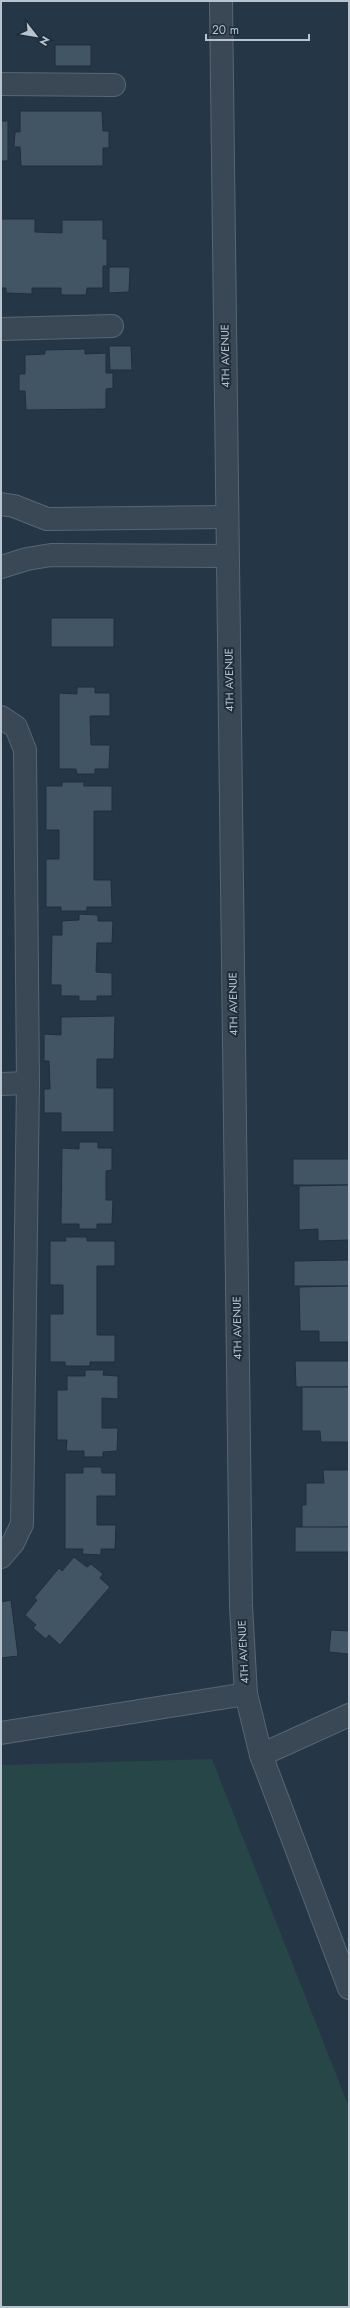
<svg xmlns="http://www.w3.org/2000/svg" width="350" height="2308" viewBox="0 0 350 2308" font-family="Jost,sans-serif">
  <style>
    .green { fill: #274647 }
    .building { fill: #415565; stroke: #212f3d }
    .lines { fill: none; stroke-linecap: round; stroke-linejoin: round }
    .street-casing { stroke: #596672; stroke-width: 24 }
    .street { stroke: #3a4855; stroke-width: 22 }
    .labels { text-anchor: middle; dominant-baseline: central; stroke-width: 4; stroke-linejoin: round; paint-order: stroke }
    .street-label { font-size: 11px; fill: #b8c3ce; stroke: #1f2d3b }
  </style>
  <rect width="100%" height="100%" fill="#253646"/>
  <path class="green" d="M212,1759L349,2107V2307H1V1765Z"/>
  <g class="building">
    <rect x="55" y="45" width="36" height="21"/>
    <path d="M20,111H102L103,131H109V148H103V166H21L20,147H14L15,132H20Z"/>
    <rect x="1" y="121" width="7" height="40"/>
    <path d="M1,219H35V232L62,233V220H103V239H107V266H103V288H87L86,295H61V288H32V294L6,293V288H1Z"/>
    <path d="M109,267H130L129,292L109,293Z"/>
    <path d="M109,346H131L132,370H110Z"/>
    <path d="M85,349V354L106,353V373H113V388L106,389V409L26,410L25,391H19V374H25V355L45,354V350Z"/>
    <rect x="51" y="618" width="63" height="29"/>
    <path d="M77,687H95V693H110V716H90L91,745H110L109,769H95V774H77L76,769H59V693L77,694Z"/>
    <path d="M62,782H84V786H112V811H94V880H111L112,907H87V911H61V907H46V859H59V830H46V786H62Z"/>
    <path d="M79,914L98,915V921H113L112,943H97L96,972L112,973V996H97V1001H79V996H61V985H51L52,935H62V921L79,920Z"/>
    <path d="M115,1016L114,1059H97V1088H114V1132H61V1113H44V1089H50L49,1061H44V1034L61,1035V1017Z"/>
    <path d="M79,1142H98V1148H112V1170L106,1171V1200H113L112,1224H97V1229H79V1224H61L62,1148L79,1149Z"/>
    <rect x="293" y="1159" width="56" height="26"/>
    <path d="M349,1185V1240L318,1241V1229L299,1230V1186Z"/>
    <path d="M65,1237H87V1241H115V1266H97V1335H115V1362H90V1366H65V1362H50V1314H63V1285H50V1241H66Z"/>
    <path d="M349,1260V1286H294V1261Z"/>
    <path d="M349,1286V1342H319V1331H300L299,1287Z"/>
    <path d="M295,1361H349V1387H296Z"/>
    <path d="M85,1370H104L103,1375L118,1376V1399L102,1398V1428H118L117,1451L103,1452V1457H84V1451H66L67,1440H57V1390H67V1376H85Z"/>
    <path d="M302,1387H349V1442H321L320,1431H302Z"/>
    <path d="M83,1467H101L102,1473H116V1496H97V1525H116L115,1549H101V1555L82,1554L83,1549H65V1473H83Z"/>
    <path d="M323,1470H349V1527L302,1528V1505H306V1483H324Z"/>
    <rect x="295" y="1527" width="54" height="25"/>
    <path d="M74,1557L87,1567L91,1564L103,1574L100,1578L110,1587L60,1645L49,1635L46,1639L33,1628L36,1625L25,1615L37,1600L34,1598L59,1568L62,1571Z"/>
    <path d="M11,1600L18,1656L1,1658V1602Z"/>
    <path d="M331,1630L349,1631V1654L329,1652Z"/>
  </g>
  <g class="lines">
    <g class="street-casing">
      <g id="street">
        <path d="M221,1L241,1606L246,1694L261,1755L349,1988"/>
        <path d="M1,84L114,85"/>
        <path d="M1,329L112,326"/>
        <path d="M1,504L14,506L47,519L226,517"/>
        <path d="M1,567L27,559L51,555L227,556"/>
        <path d="M1,717L16,727L25,750L28,1083L22,1524L13,1543L1,1557"/>
        <path d="M1,1084L28,1083"/>
        <path d="M1,1733L246,1694"/>
        <path d="M261,1755L349,1715"/>
      </g>
    </g>
    <use href="#street" class="street"/>
  </g>
  <g class="labels">
    <g class="street-label">
      <text transform="translate(225 356) rotate(-91)">4TH AVENUE</text>
      <text transform="translate(229 680) rotate(-91)">4TH AVENUE</text>
      <text transform="translate(233 1004) rotate(-91)">4TH AVENUE</text>
      <text transform="translate(237 1328) rotate(-91)">4TH AVENUE</text>
      <text transform="translate(243 1652) rotate(-93)">4TH AVENUE</text>
    </g>
  </g>
  <rect width="350" height="2308" fill="none" stroke="#b8c3ce" stroke-width="4"/>
  <g transform="translate(36 36) rotate(121)" stroke="#1f2d3b" stroke-width="3" paint-order="stroke">
  <path d="M0-3L7 15L0 10L-7 15Z" fill="#b8c3ce"/>
  <text y="-6" font-size="11" font-weight="bold" text-anchor="middle" fill="#b8c3ce">N</text>
  </g>
  <path d="M206 34v6h103v-6" fill="none" stroke="#b8c3ce" stroke-width="2"/>
  <text x="212" y="34" font-size="12" fill="#b8c3ce" stroke="#1f2d3b" stroke-width="3" paint-order="stroke">20 m</text>
</svg>
